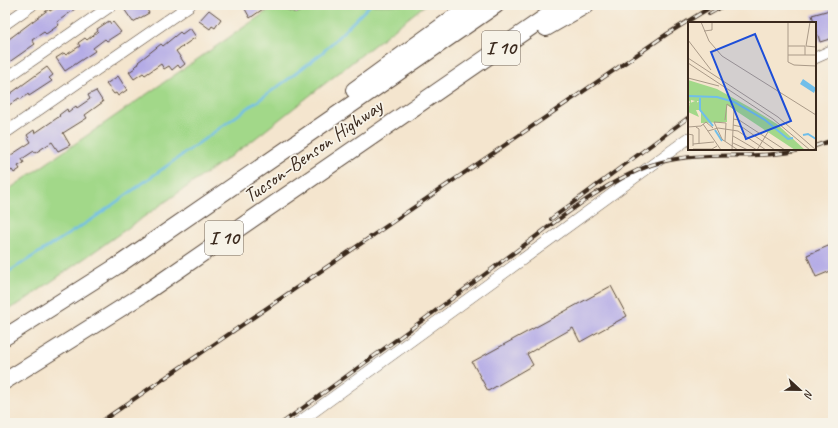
<svg xmlns="http://www.w3.org/2000/svg" width="838" height="428" viewBox="0 0 838 428" font-family="Caveat,sans-serif">
  <style>
    .park { fill: #a2d889; stroke: #6e8154 }
    .lines { fill: none; stroke-linecap: round; stroke-linejoin: round }
    .stream { stroke: #70beea; stroke-width: 2.5 }
    .building { fill: #b4abe6 }
    .minor-casing { stroke: #574638; stroke-width: 12 }
    .highway-casing { stroke: #574638; stroke-width: 18 }
    .minor { stroke: #fff; stroke-width: 11 }
    .highway { stroke: #fff; stroke-width: 16 }
    .rail-casing { stroke: #3b2a1e; stroke-width: 4 }
    .rail { stroke: #f7f3e8; stroke-width: 2.5; stroke-dasharray: 8; stroke-linecap: butt }
    .labels { text-anchor: middle; dominant-baseline: central; stroke-width: 3.5; stroke-linejoin: round; paint-order: stroke }
    .shield { fill: #f7f3e8; stroke: #73665b; stroke-width: 1 }
    .shield-label { font-size: 19px; font-weight: bold; fill: #3b2a1e }
    .street-label { font-size: 20px; fill: #3b2a1e; stroke: #f7f3e8 }
    .inset-river { fill: none; stroke: #70beea; stroke-width: 2 }
    .inset-road { fill: none; stroke: #aa9a88; stroke-width: 1 }
    .view { fill: #1d4ed8; fill-opacity: 0.15; stroke: #1d4ed8; stroke-width: 2 }
    .inset-edge { fill: none; stroke: #3b2a1e; stroke-width: 2 }
  </style>
  <rect width="100%" height="100%" fill="#f7f3e8"/>
  <filter id="ink" filterUnits="userSpaceOnUse"><feTurbulence type="fractalNoise" baseFrequency=".025" numOctaves="2"/><feDisplacementMap in="SourceGraphic" scale="8" xChannelSelector="R" yChannelSelector="G"/><feConvolveMatrix kernelMatrix="1 2 1 2 8 2 1 2 1" color-interpolation-filters="sRGB"/></filter>
  <filter id="wash" filterUnits="userSpaceOnUse"><feTurbulence type="fractalNoise" baseFrequency=".012" numOctaves="4" result="noise"/><feDisplacementMap in="SourceGraphic" scale="16" xChannelSelector="R" yChannelSelector="G"/><feGaussianBlur stdDeviation="0.9" result="paint"/><feColorMatrix in="noise" values="0 0 0 0 0 0 0 0 0 0 0 0 0 0 0 0 0 1.4 0 .05"/><feComposite in="paint" operator="in"/></filter>
  <g filter="url(#wash)">
    <rect width="100%" height="100%" fill="#f4e5ce"/>
    <path class="park" d="M276,5H425L248,144L22,302L5,311V192Z"/>
    <g class="lines">
      <path class="stream" d="M5,274L94,218L287,80L322,53L370,5"/>
    </g>
    <g id="blocks">
      <g class="building">
        <path d="M59,5H72L75,9L57,22L59,25L46,34L44,32L32,40L35,44L5,65V42L49,9L50,11Z"/>
        <path d="M130,5L134,9L139,5H144L149,13L133,22L124,9Z"/>
        <path d="M246,5H260L263,9L250,18L245,9L247,7Z"/>
        <path d="M833,9V38L820,42L812,15Z"/>
        <path d="M209,10L221,19L215,28L212,26L210,29L199,21Z"/>
        <path d="M109,21L111,24L113,22L121,32L107,41L105,39L93,48L95,51L65,71L56,58L64,53L66,55L80,46L78,43L85,38L87,40L98,31L97,29Z"/>
        <path d="M190,28L196,37L176,51L185,64L180,68L178,65L172,70L169,66L164,69L161,64L145,75L143,73L134,79L129,72L135,68L134,67L139,64L138,62L161,44L163,46L180,32L182,34Z"/>
        <path d="M47,67L53,75L49,78L52,81L29,96L28,94L20,100L19,98L5,108V96L9,93L10,94Z"/>
        <path d="M118,76L127,90L118,96L116,93L114,94L106,84Z"/>
        <path d="M96,91L103,102L85,115L87,118L63,133L70,145L58,151L52,142L35,153L34,151L22,159L24,163L18,166L20,169L14,173L12,170L9,172L5,167V159L31,142L27,135L34,130L35,133L60,116L59,115L67,109L68,112L76,106L77,108L90,99L88,95Z"/>
        <path d="M833,244V270L816,277L807,255Z"/>
        <path d="M611,286L627,316L580,342L573,328L527,354L533,365L488,391L472,362Z"/>
      </g>
    </g>
  </g>
  <g filter="url(#ink)">
    <use href="#blocks" fill-opacity="0" stroke="#574638" stroke-width="1"/>
    <g class="lines">
      <g class="minor-casing">
        <g id="minor">
          <path d="M290,5L296,7L303,5"/>
          <path d="M5,24L32,5"/>
          <path d="M815,58L833,50"/>
          <path d="M5,79L112,5"/>
          <path d="M5,133L190,5"/>
          <path d="M298,423L689,138"/>
        </g>
      </g>
      <g class="highway-casing">
        <g id="highway">
          <path d="M546,28L586,5"/>
          <path d="M354,90L471,5"/>
          <path d="M5,337L117,266L496,5"/>
          <path d="M5,381L142,295L563,5"/>
        </g>
      </g>
      <use href="#minor" class="minor"/>
      <use href="#highway" class="highway"/>
      <g class="rail-casing">
        <g id="rail">
          <path d="M709,14L725,5"/>
          <path d="M815,146L833,140"/>
          <path d="M551,219L689,117"/>
          <path d="M99,423L667,34L714,5"/>
          <path d="M282,423C358,368 433,313 508,257C551,226 601,183 651,165C701,148 754,162 805,149"/>
        </g>
      </g>
      <use href="#rail" class="rail"/>
    </g>
  </g>
  <g class="labels">
    <g class="shield">
      <rect x="482" y="31" width="38" height="34" rx="3"/>
      <rect x="205" y="221" width="38" height="34" rx="3"/>
    </g>
    <g class="shield-label">
      <text x="501" y="48">I 10</text>
      <text x="224" y="238">I 10</text>
    </g>
    <g class="street-label">
      <text transform="translate(313 151) rotate(-35)">Tucson–Benson Highway</text>
    </g>
  </g>
  <g transform="translate(688 22)">
    <rect width="128" height="128" fill="#f4e5ce"/>
    <path d="M0,77H3V86L11,79V88H8L11,95L0,90L2,80Z" fill="#a2d889"/>
    <path d="M0,58L29,67L63,86L89,102L117,128H107L39,83V100L13,101V79H9V86L3,87V82H0L7,79L0,77Z" fill="#a2d889"/>
    <path d="M115,57L128,66L126,71L112,62Z" fill="#70beea"/>
    <path class="inset-river" d="M0,74L29,75L46,80L77,98L100,117L105,116M12,76V88L25,104M27,108L34,119M115,113L120,112L128,117"/>
    <path class="inset-road" d="M13,0L21,19L34,34L128,93M100,0V33H128M122,0L118,24L128,25M16,9L24,8V0M0,18L23,48M100,24H117V33M100,33V40L106,43L128,44M0,36L90,95L128,128M0,41L85,97L122,128M0,56L31,64M45,97L51,98L97,128M37,98L39,82L46,87L44,128M15,102L33,128M45,103L54,105L87,128M0,105L13,104L18,100L25,106M8,105L11,107V122M20,109L30,106L50,109L78,128M0,112L5,113V124M45,114L69,128M37,119L38,101L26,100L34,117L35,118L50,128M45,121L60,128M5,122L26,120M5,127H24L29,124M69,128L80,110"/>
    <path class="view" d="M67,12L103,99L58,117L23,30Z"/>
    <rect width="128" height="128" class="inset-edge"/>
  </g>
  <rect width="838" height="428" fill="none" stroke="#f7f3e8" stroke-width="20"/>
  <g transform="translate(800 390) rotate(112)" stroke="#f7f3e8" stroke-width="3" paint-order="stroke">
  <path d="M0-3L7 15L0 10L-7 15Z" fill="#3b2a1e"/>
  <text y="-6" font-size="11" font-weight="bold" text-anchor="middle" fill="#3b2a1e">N</text>
  </g>
</svg>
